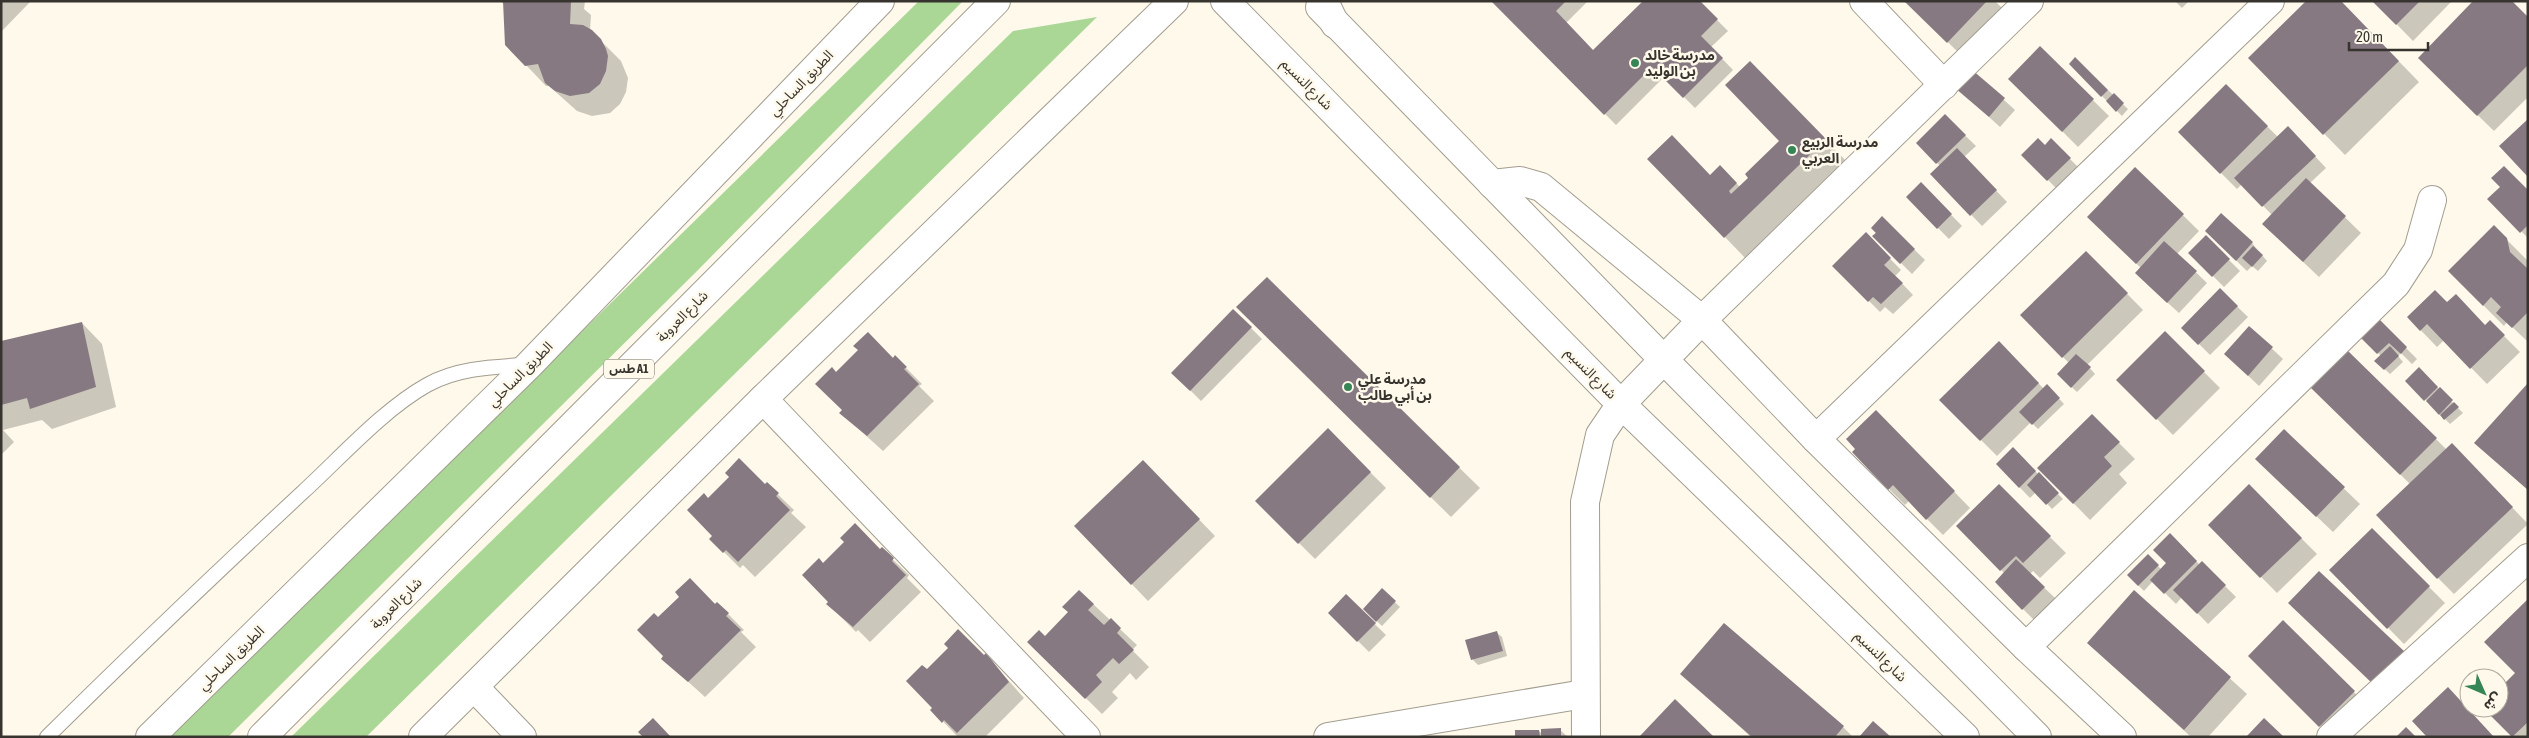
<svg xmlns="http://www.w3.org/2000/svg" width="2529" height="738" viewBox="0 0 2529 738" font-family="'Asap Condensed','Noto Sans Arabic',sans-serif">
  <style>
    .green { fill: #aad796 }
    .shadow { fill: #0003 }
    .building { fill: #867982 }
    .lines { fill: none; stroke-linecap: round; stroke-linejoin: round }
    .lane-casing { stroke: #a29d90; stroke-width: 16 }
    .street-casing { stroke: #a29d90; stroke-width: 30 }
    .secondary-casing { stroke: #a29d90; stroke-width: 30 }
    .highway-casing { stroke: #a29d90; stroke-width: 30 }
    .lane { stroke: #fff; stroke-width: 14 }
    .street { stroke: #fff; stroke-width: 28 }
    .secondary { stroke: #fff; stroke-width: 28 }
    .highway { stroke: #fff; stroke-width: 28 }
    .poi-dot { fill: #358556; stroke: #fef9ea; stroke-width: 2 }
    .labels { text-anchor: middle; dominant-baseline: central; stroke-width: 5; stroke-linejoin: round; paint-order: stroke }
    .shield { fill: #fef9ea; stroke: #736f67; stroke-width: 1 }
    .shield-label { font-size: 12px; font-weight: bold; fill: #37342f }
    .poi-label { font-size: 14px; font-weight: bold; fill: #37342f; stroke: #fef9ea; text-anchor: start }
    .street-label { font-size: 14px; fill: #37342f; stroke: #fef9ea }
  </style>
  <rect width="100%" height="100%" fill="#fef9ea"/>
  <g class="green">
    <path d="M919,1H963L698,270L228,737H168Z"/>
    <path d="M1097,17L366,737H291L1013,31Z"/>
  </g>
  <g class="shadow">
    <path d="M1,1H31L1,32Z"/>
    <path d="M500,1H585L584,9L591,15L590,30L621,61L628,78L626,92L620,104L610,113L592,116L577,111L549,86H546L526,65L505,5Z"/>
    <path d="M1493,1H1588L1566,23L1593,52L1698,1L1728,31L1711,47L1733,70L1695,108L1664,77L1616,125Z"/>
    <path d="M1906,1H1995L2007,13L1964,58Z"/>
    <path d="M2175,1H2189L2182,8Z"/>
    <path d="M2340,1L2419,82L2345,155L2250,58Z"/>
    <path d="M2374,1H2452L2413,41Z"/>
    <path d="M2528,18V97L2494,131L2419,58Z"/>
    <path d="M2040,48L2109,116L2078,147L2010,79Z"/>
    <path d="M2075,59L2128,109L2122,116L2070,64Z"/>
    <path d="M1972,71L2015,110L2000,127L1957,88Z"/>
    <path d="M1770,83L1845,160L1745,258L1725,237L1711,176L1720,167L1740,187L1781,141Z"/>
    <path d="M2226,86L2278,137L2299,139L2326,168L2310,183L2361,233L2319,277L2280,240L2272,215L2242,184L2237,189L2180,132Z"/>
    <path d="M1945,116L1976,146L1964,157L2007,202L1982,226L1932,174L1940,166L1918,143Z"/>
    <path d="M2051,140L2081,170L2059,191L2023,155L2045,146Z"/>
    <path d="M2135,168L2199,231L2177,254L2207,283L2179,313L2147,284L2141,268L2104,233Z"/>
    <path d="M1921,184L1962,226L1949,239L1907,197Z"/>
    <path d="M2528,191V238L2489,199Z"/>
    <path d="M1882,218L1925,260L1912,274L1874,236Z"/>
    <path d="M2494,227L2527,260L2528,342L2507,322L2504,326L2449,271Z"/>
    <path d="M1866,234L1901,270L1895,276L1913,295L1893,314L1885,307L1880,312L1834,266Z"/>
    <path d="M2206,237L2240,271L2224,287L2190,253Z"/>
    <path d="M2217,242L2252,243L2267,261L2258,271L2252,266L2247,271Z"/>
    <path d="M2086,252L2143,310L2087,365L2095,374L2077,392L2058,374L2069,363L2021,315Z"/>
    <path d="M1267,279L1480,488L1451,517L1238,308Z"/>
    <path d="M2220,290L2248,317L2210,355L2183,328Z"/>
    <path d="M1233,310L1262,339L1201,401L1173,373Z"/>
    <path d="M2375,317L2417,359L2412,364L2401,353L2398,356L2403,362L2390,374L2376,361L2381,356L2359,334Z"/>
    <path d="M2408,317L2486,326L2490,322L2520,352L2487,384L2444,340L2437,347Z"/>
    <path d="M82,323L102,344L116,407L52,429L42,420L3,430L14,442L1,455V342Z"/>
    <path d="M2250,328L2283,359L2259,386L2237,365Z"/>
    <path d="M2165,333L2220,388L2173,435L2118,380Z"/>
    <path d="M1999,343L2044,389L2047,386L2064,404L2038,429L2031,422L1997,456L1941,400Z"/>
    <path d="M2348,352L2447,450L2468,461L2528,524L2454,594L2438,578L2410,484L2313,388Z"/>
    <path d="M895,357L922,384L919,386L934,401L883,451L841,413L843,410L836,373Z"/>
    <path d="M2419,369L2463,413L2450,424L2407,381Z"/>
    <path d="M2528,385V490L2476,443Z"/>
    <path d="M1876,411L1970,508L1943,535L1909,501L1905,505L1889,489L1857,449Z"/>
    <path d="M2092,416L2135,459L2119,474L2127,483L2090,520L2039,468Z"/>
    <path d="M1328,430L1386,488L1315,559L1257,501Z"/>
    <path d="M2284,431L2360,504L2333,532L2273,475Z"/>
    <path d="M2013,449L2063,499L2052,509L2036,492L2030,498L1997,464Z"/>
    <path d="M1159,478L1215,536L1148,601L1076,526Z"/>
    <path d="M767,484L794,510L791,513L806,527L755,577L743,565L740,568L711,539L714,536L708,499Z"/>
    <path d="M1999,486L2066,553L2040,578L2033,571L2030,574L2055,598L2034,620L1996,582L2004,573L1958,526Z"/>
    <path d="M2249,486L2317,554L2277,593L2210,525Z"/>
    <path d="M2372,530L2445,603L2404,644L2331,570Z"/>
    <path d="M2170,535L2200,565L2202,563L2236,597L2208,624L2182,597L2176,604L2153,581L2144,591L2128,575L2148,556L2162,570L2168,563Z"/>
    <path d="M882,549L909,575L907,578L921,592L870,642L858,630L856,632L828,604L830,602L823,564Z"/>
    <path d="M1382,590L1400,607L1382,626L1364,609Z"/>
    <path d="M1079,591L1137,645L1132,650L1149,667L1136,680L1130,673L1112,692L1118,698L1102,714L1029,642L1045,638L1069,612Z"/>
    <path d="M2135,592L2247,694L2208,737H2191L2088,643Z"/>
    <path d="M1346,596L1386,635L1369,652L1330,613Z"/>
    <path d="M2528,601V737H2513L2485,708H2499V691L2517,673Z"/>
    <path d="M717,603L744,630L741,632L756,647L705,697L663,659L665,656L658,619Z"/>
    <path d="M2283,622L2370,708L2331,737L2250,656Z"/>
    <path d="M1496,632L1502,637L1507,656L1478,665L1473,660L1467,640Z"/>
    <path d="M986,655L1024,698L985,737H958L932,710L934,708L927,671Z"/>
    <path d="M1682,674L1843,727L1853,737H1751Z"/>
    <path d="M1560,730L1568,737H1517L1539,731L1543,735Z"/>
  </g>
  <g class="building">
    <path d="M503,1H571L570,24L583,25L592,30L601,39L606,49L608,56L606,71L600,84L589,93L570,96L555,91L545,83L538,64L525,66L505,45Z"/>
    <path d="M1491,1H1566L1556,11L1593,50L1643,1H1700L1718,19L1701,36L1723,58L1683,98L1652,67L1604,115Z"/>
    <path d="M1904,1H1987L1947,43Z"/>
    <path d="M2306,1H2341L2399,61L2323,135L2248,58Z"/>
    <path d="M2372,1H2420L2396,25Z"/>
    <path d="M2473,1H2512L2528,17V65L2477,116L2418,58Z"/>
    <path d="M2040,46L2094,99L2062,132L2008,79Z"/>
    <path d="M2075,57L2108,90L2101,97L2069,64Z"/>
    <path d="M1750,61L1826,139L1724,238L1647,159L1672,135L1710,175L1720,165L1737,183L1729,191L1731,194L1748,178L1745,174L1779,141L1725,85Z"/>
    <path d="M1971,69L2005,98L1989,117L1955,88Z"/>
    <path d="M2226,84L2268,126L2220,174L2178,132Z"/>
    <path d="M2114,93L2124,103L2116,112L2106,101Z"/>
    <path d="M1945,114L1966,135L1936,164L1916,143Z"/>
    <path d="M2528,119V177L2499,146Z"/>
    <path d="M2288,126L2316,156L2262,207L2234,178Z"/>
    <path d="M2038,138L2045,145L2051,138L2071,158L2047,181L2021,155Z"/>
    <path d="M1957,148L1997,190L1970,216L1930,174Z"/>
    <path d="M2504,166L2528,190V225L2520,233L2487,199L2500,187L2491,178Z"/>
    <path d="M2135,167L2184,214L2136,264L2087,217Z"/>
    <path d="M2306,178L2346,216L2303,262L2262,224Z"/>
    <path d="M1921,182L1952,214L1937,229L1906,197Z"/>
    <path d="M2221,213L2253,242L2236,261L2205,231Z"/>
    <path d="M1882,216L1915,249L1900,264L1872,236L1876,233L1871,228Z"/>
    <path d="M2494,225L2507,238L2510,252L2528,269V312L2512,328L2496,313L2501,307L2491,297L2483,306L2448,271Z"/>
    <path d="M1866,232L1891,258L1884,265L1903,283L1881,304L1873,297L1868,302L1832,266Z"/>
    <path d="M2206,235L2230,259L2212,277L2188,253Z"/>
    <path d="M2164,241L2197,271L2167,303L2135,273Z"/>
    <path d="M2253,246L2263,255L2252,267L2242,258Z"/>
    <path d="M2086,251L2128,293L2062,358L2020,315Z"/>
    <path d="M1267,277L1460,467L1430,498L1236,307Z"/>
    <path d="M2220,288L2238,306L2198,345L2181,328Z"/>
    <path d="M2435,290L2447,302L2456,294L2485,325L2490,320L2505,335L2470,369L2427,324L2420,331L2407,317Z"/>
    <path d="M1233,309L1252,327L1190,391L1171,373Z"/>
    <path d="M2375,315L2407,347L2401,354L2389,343L2377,354L2357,334Z"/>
    <path d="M82,322L96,387L30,409L27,398L1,405V341Z"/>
    <path d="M2249,326L2273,347L2248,376L2224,354Z"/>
    <path d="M2165,331L2205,371L2156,420L2116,380Z"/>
    <path d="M868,332L893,358L895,355L907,367L904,369L919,384L867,436L839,413L842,410L815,384L832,367L836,372L858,350L853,346Z"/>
    <path d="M1999,341L2039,383L1980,441L1939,400Z"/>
    <path d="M2390,346L2399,356L2384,370L2374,361Z"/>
    <path d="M2348,351L2437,438L2400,475L2311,388Z"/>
    <path d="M2076,354L2091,367L2071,388L2057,374Z"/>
    <path d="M2419,367L2438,387L2424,401L2405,381Z"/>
    <path d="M2528,383V490L2474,443Z"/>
    <path d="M2047,384L2060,398L2032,425L2019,412Z"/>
    <path d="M2440,387L2453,400L2439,415L2426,401Z"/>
    <path d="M2454,402L2459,407L2444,420L2440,415Z"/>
    <path d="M1876,410L1955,491L1926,520L1893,485L1888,490L1852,452L1855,449L1846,439Z"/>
    <path d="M2092,414L2120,442L2104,457L2112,466L2073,504L2037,468Z"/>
    <path d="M1328,428L1371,472L1298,544L1255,501Z"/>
    <path d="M2284,429L2345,487L2316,517L2255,459Z"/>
    <path d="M2452,443L2513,507L2437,579L2376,515Z"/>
    <path d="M2013,447L2036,471L2019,488L1996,464Z"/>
    <path d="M739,458L765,484L767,482L779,493L776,496L790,510L738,562L726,550L723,553L709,539L712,536L687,510L704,493L708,498L729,477L725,473Z"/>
    <path d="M1143,460L1200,519L1131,585L1074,526Z"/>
    <path d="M2039,472L2059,493L2046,505L2027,485Z"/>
    <path d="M1999,484L2051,536L2023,563L2016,556L2000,571L1956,526Z"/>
    <path d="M2249,484L2302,538L2260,578L2208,525Z"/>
    <path d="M855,523L880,549L882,547L894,558L892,561L906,575L853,627L826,604L828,602L802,575L819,558L823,563L844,542L840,538Z"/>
    <path d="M2372,528L2430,586L2387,629L2329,570Z"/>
    <path d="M2170,533L2197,561L2164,594L2150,580L2166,563L2153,550Z"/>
    <path d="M2148,554L2159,565L2138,586L2127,575Z"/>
    <path d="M2016,559L2045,587L2022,610L1995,582Z"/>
    <path d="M2202,561L2226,585L2197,614L2173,590Z"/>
    <path d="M2319,571L2405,652L2374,685L2288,603Z"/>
    <path d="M690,578L715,604L717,602L729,613L726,616L741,630L688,682L661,659L663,656L637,630L654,613L658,617L679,597L675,592Z"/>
    <path d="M1382,588L1396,601L1376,622L1363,609Z"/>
    <path d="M1079,590L1094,604L1088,610L1104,625L1111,618L1121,628L1117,633L1134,650L1119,664L1113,658L1096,675L1102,682L1085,699L1027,642L1039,630L1045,636L1068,612L1062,607Z"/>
    <path d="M2134,590L2231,677L2184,730L2087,643Z"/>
    <path d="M1346,594L1376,623L1357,642L1328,613Z"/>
    <path d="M2528,599V722L2512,737L2483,708H2499V689L2515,673L2484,642Z"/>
    <path d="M2283,620L2355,691L2319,727L2248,656Z"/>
    <path d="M1724,623L1844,726L1835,737H1752L1680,674Z"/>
    <path d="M958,629L984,655L986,653L1009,682L957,733L944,720L942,723L930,710L932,708L906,681L922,665L927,669L948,648L944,644Z"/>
    <path d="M1497,631L1503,651L1471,660L1465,640Z"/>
    <path d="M2448,687L2494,737H2427L2412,721Z"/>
    <path d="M1675,699L1714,737H1639Z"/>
    <path d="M653,718L671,737H643L638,732Z"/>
    <path d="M2264,718L2284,737H2246Z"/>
    <path d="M1873,721L1891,737H1859Z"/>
    <path d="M2406,727L2416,737H2396Z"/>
    <path d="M1561,728V737H1541V729Z"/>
    <path d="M1515,730H1539L1540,737H1515Z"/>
  </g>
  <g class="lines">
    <g class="lane-casing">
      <path id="lane" d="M47,737C131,654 217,572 304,491C340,458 384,409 427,385C457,368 492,367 526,365"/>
    </g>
    <g class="street-casing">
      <g id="street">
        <path d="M1864,1L1944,85"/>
        <path d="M1492,184L1520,181L1541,187L1702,320L1816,439L2026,647L2122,737"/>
        <path d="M763,399L1086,737"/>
        <path d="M1816,439L2270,1"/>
        <path d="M2026,647L2396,284L2418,250L2432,200"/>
        <path d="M474,687L522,737"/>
        <path d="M423,737L763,399L1174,1"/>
        <path d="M1328,737L1584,694"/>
        <path d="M1586,737L1585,502L1600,435L1621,404L1702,320L2029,1"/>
        <path d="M2331,737L2528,558"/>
      </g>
    </g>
    <g class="secondary-casing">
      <g id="secondary">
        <path d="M1225,1L1621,404L1965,737"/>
        <path d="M1320,7L1664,360L2037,737"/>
      </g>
    </g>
    <g class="highway-casing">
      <g id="highway">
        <path d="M1324,1L1335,24"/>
        <path d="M150,737L529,365L880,1"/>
        <path d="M262,737L996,1"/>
      </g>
    </g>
    <use href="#lane" class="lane"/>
    <use href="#street" class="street"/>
    <use href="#secondary" class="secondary"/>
    <use href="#highway" class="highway"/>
  </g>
  <g class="poi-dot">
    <circle cx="1635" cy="63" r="5"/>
    <circle cx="1792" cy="150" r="5"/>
    <circle cx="1348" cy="387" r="5"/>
  </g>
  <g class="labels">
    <rect class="shield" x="604" y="359.5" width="50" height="19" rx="4"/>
    <g class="shield-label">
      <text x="629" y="369">طس A1</text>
    </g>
    <g class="poi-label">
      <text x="1645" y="55">مدرسة خالد<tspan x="1645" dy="16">بن الوليد</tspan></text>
      <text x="1802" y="142">مدرسة الربيع<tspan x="1802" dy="16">العربي</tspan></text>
      <text x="1358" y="379">مدرسة علي<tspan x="1358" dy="16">بن أبي طالب</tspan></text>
    </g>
    <g class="street-label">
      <text transform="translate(801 83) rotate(-46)">الطريق الساحلي</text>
      <text transform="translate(1307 84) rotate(45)">شارع النسيم</text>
      <text transform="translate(682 316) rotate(-45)">شارع العروبة</text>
      <text transform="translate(1591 373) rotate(45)">شارع النسيم</text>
      <text transform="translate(520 374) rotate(-45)">الطريق الساحلي</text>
      <text transform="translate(396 603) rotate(-45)">شارع العروبة</text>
      <text transform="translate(1881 656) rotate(44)">شارع النسيم</text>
      <text transform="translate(231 658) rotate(-44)">الطريق الساحلي</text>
    </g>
  </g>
  <rect width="2529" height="738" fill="none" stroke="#37342f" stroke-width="5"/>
  <g transform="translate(2484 693) rotate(135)"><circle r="24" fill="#fef9ea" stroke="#aeaa9f"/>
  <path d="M0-4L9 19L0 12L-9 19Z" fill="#358556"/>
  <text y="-8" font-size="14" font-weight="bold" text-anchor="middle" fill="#37342f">ش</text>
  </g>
  <path d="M2349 42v8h79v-8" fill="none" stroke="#37342f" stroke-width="2.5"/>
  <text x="2356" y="42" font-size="15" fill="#37342f" stroke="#fef9ea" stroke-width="4" paint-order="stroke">20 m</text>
</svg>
